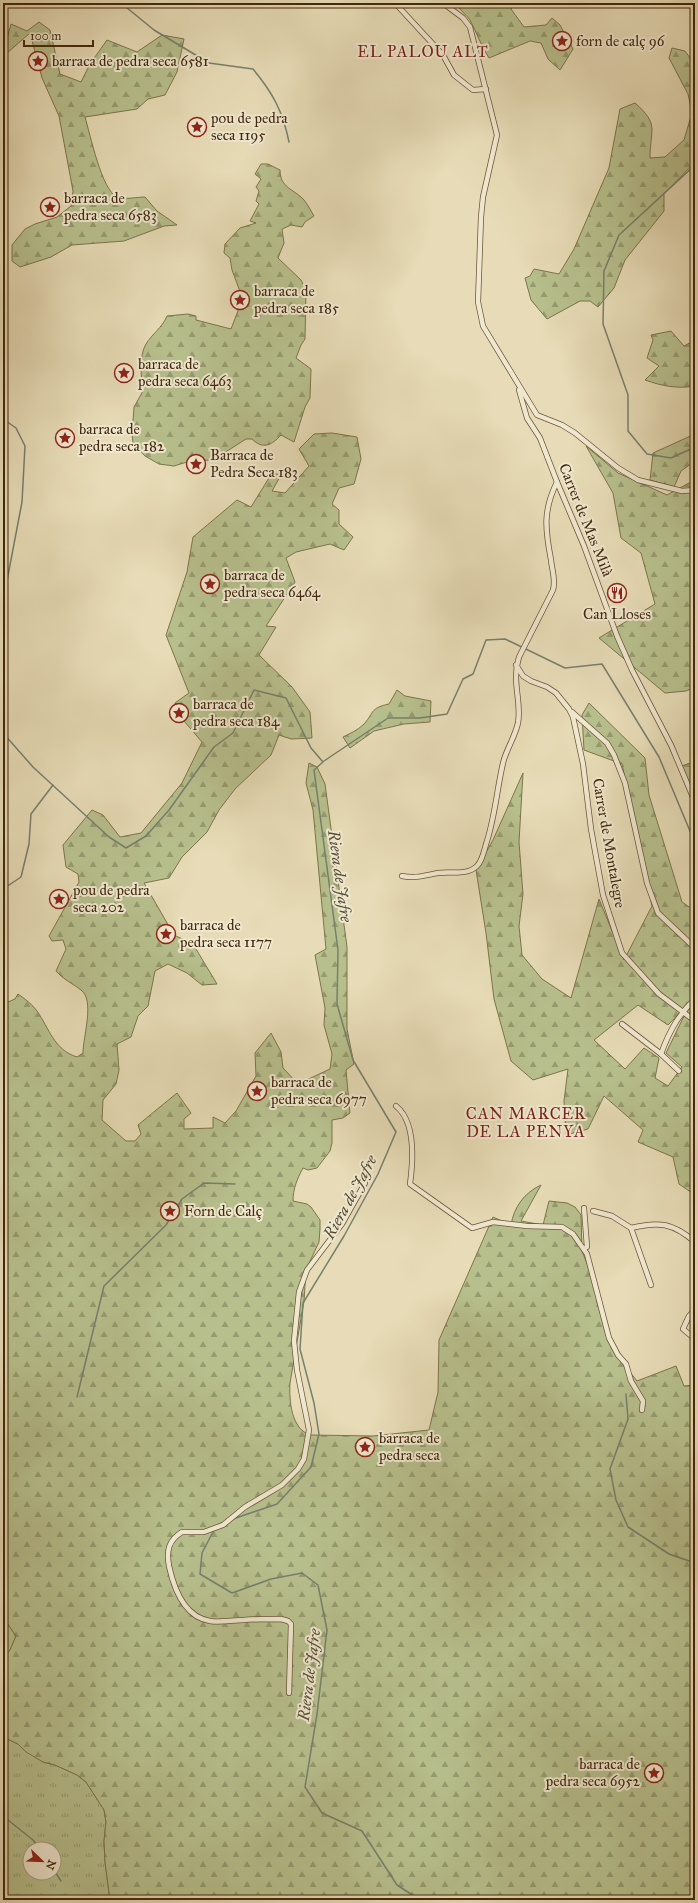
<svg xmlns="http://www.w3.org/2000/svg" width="698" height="1903" viewBox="0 0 698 1903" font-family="'IM FELL Great Primer',serif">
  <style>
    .grass { fill: url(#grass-tufts); stroke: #7d744c; fill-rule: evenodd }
    .forest { fill: url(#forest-firs); stroke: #7d744c }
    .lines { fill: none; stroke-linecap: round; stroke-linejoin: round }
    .stream { stroke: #75806e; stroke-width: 1.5 }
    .minor-casing { stroke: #6c5536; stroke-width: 6 }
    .minor { stroke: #efe8d0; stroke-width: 4.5 }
    .labels { text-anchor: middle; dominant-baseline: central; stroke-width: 4; stroke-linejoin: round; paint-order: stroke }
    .poi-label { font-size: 15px; fill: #43280b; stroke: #efe8d0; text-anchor: start }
    .street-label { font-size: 15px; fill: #43280b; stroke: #efe8d0 }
    .neighbourhood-label { font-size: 16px; letter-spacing: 1px; fill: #7a1f14; stroke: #efe8d0 }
    .water-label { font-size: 16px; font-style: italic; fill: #584d34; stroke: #efe8d0 }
  </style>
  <defs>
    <pattern id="grass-tufts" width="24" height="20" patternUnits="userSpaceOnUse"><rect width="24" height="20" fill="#b7c08d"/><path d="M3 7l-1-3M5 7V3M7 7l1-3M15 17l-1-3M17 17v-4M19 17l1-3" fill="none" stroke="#969c71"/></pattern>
    <pattern id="forest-firs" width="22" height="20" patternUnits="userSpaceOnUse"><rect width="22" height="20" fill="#b7c08d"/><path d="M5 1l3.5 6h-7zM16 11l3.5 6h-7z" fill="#969c71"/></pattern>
  </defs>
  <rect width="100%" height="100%" fill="#e7dcb7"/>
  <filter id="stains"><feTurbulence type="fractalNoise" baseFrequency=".005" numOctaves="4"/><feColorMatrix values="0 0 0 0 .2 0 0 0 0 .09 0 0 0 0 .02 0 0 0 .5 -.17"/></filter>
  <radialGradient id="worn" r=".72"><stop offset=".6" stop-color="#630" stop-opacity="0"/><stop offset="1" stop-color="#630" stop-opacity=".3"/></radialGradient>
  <g class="grass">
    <path d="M3,1617L16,1636L10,1650L3,1658Z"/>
    <path d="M3,1737L18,1744L43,1762L55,1765L77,1775L86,1782L104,1810L106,1822L104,1841L105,1862L110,1900H3ZM30,1849H54V1873H30Z"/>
  </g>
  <g class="forest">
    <path d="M456,3H514L511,9L524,27L546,25L552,18L560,25L573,49L560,70L548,59L541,43L530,41L489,58C481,46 477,33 470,20C466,14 459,10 456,3Z"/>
    <path d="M39,22L50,30L60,74L81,82L90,64L107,40L137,52L162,35L184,39L177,72L165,95L148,99L137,109L85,117C90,134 102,191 117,197C124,200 138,197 145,197L157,211L177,225L164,226L124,241L72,245L51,257L20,267L12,261V245L25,229L35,224L57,217L71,206L73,191L59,116L42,78L30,33L7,53L5,46L11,24L27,31Z"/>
    <path d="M672,48L685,51L695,65V162L664,194V211L625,260L614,288L598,307L590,301H580L547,319L531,300L525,278L530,276L534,269L559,274L574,249L609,168L620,109L635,103C660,125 650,129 650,158L665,157L684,140L692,113L688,94L669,58Z"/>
    <path d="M261,164H268L280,170C280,188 294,189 304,200C308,205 311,211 314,216L305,222L302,227L291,225L282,229L284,243L278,258L301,280L306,290L305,339L301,345L296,358L311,369L310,398L305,407L294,442L281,435C272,445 263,450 252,439H246L213,460L190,461L174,466L159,464L145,456L133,443L132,434L134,407L143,391C141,379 139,355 146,344C152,334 162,328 167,316L188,314L196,316V320L231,329L241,303L242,297L232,270L230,258L224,253L225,244L240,228L256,223L250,221L259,204L256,201L259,191L256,187L261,179L255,174Z"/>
    <path d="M671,331L684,346L695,340V386C677,389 662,386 645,380L659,366L647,358L653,340L651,335Z"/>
    <path d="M332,433L357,437L361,459L354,484L339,488L332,504L339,510V524L353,537L344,550L330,544L296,552L286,558L295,582L266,626L276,627L259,655L292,687L310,712L312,738L291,739L279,735L271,755L235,789L219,810L207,832L182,857L169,878L144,883L174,935L193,944L217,984L202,985L187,973L168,964L155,971L148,1006L138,1016L131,1037L117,1044L119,1070L116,1084L103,1100L102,1120L126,1141H135L141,1134L138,1125L177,1093L191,1113L184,1119V1129L213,1128V1117L225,1123L236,1111L256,1076L255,1053L271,1033L281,1052L283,1068L298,1084L330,1069L332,1054L324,1025L325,1008L315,955L326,949L313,810L306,783L309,763L317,767L325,784L347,947V1029L354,1064L346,1070L350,1113L343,1118L332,1120V1143L330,1151L317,1168L308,1170L303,1168C297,1179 293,1189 293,1201L307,1204L311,1207L320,1220V1229L319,1242L306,1270L304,1301L290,1383C289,1400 291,1430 311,1435L373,1436L429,1430L438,1392L439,1340L493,1217L511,1225C514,1207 524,1193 541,1185L521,1221L543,1225L549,1201L567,1203L575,1207L581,1215L582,1251L596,1286L597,1303L609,1329L611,1348L637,1381L676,1366L684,1386L695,1385V1900H110L105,1862L104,1841L106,1822L104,1810L86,1782L77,1775L55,1765L43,1762L26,1752L18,1744L3,1737V1658L10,1650L16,1636L3,1617V999L8,1002L15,999L18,994C25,999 32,1004 37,1011C49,1028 54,1050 77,1057L83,1053C83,1037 95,1000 81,990C72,983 64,980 56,971L66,949L63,940L52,941L49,936L79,882L78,874L66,867L63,845L92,810L103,815L120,837L141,833L182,783L202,742L178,714L175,703L189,693L166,635L187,572L193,537L237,500L251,507L272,473L281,475L272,491L285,493L309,466L299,449L314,434Z"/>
    <path d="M695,434V461L681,471L674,487L650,480L653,453Z"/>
    <path d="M586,446L618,473L667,495L689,483L695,482V687L686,691L665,693L599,638L655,604L641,553L621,538L613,493Z"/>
    <path d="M397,690L405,696L431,701L430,722L404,724L374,731L350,748L343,737C349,734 358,730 363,725C374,714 369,708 389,704Z"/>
    <path d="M589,703L645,758L649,795L682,902L695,911V942L693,948L695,950V997L668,1025L638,1005L594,1040L625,1069L644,1048L659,1058L655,1078L668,1086L682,1067L666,1053L686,1012L695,1004V1195L679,1184L673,1157L638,1142L643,1130L604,1096L588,1129L566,1135L564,1101L568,1069L533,1080L511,1061L494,999L486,933L476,870L493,840L523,773L519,842L523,894L519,926L522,955L542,979L571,998L599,899L624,960L652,906L622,764L584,750L582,715Z"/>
    <path d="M695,761V797L682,766Z"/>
  </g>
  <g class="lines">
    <g class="stream">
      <path d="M121,3L154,30L209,63L253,69C273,93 283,112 289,142"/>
      <path d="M695,165L619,235L604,271L603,324L628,395V431L647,454L671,458L695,447"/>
      <path d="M3,419L16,428L25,446L22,502L6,586L5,643L3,654"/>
      <path d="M3,733L33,767L109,837L126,848L146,836L169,810L214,747L233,733L254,690L286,698L311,748L323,762L314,770L338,950L337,1004L353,1060L396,1132L378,1174L344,1236L303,1303L300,1349L314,1403L319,1434L311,1467L277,1504L233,1519"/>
      <path d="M324,761L388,718H420L447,714L463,679L473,674L486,640L505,639L565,668L602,664L659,757L695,843"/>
      <path d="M3,889L21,877L29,844L31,814L53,785"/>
      <path d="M626,1394L628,1419L610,1469L616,1500L628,1527L669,1554L695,1563"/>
      <path d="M77,1397L104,1286L166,1225L182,1199L204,1183L235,1184"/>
      <path d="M215,1526L222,1523"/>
      <path d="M214,1530L202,1553L200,1574L232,1593L271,1579L302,1573L318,1585L327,1630L317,1714L305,1787L322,1813L362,1831L397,1885L420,1900"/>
      <path d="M3,1816L33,1840L40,1849"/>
      <path d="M54,1870L61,1881"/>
    </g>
    <g class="minor-casing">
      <g id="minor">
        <path d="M395,3L443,55L454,75L473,90L486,89"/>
        <path d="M443,3L463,18L470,27L497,135L483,197L481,217L478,302L483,326L537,415L562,425L575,433L618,468L638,480L682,491L695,490"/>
        <path d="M519,390L527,418L540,438L557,482L584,546L617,636L632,670L671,745L695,802"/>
        <path d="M516,665L523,676L531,681L547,687L556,693L569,709L573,717L583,764L591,829L603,895L622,953L659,994L695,1021"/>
        <path d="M572,712L607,743L614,755L625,783L647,883L658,913L695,948"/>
        <path d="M402,876C415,879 426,875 438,873C450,871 467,876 477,866C483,860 484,850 487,841C495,816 497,789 503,763C506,750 515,737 518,723C522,701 511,682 519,657L553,590C556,579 552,571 551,560C545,529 543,510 557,482"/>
        <path d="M622,1024L661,1054L679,1071"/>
        <path d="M661,1054C669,1032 678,1015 695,999"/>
        <path d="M396,1106C416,1122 413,1162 410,1184L472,1228L493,1222L527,1226L562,1227L573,1234L587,1254L609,1338L618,1355L626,1364L631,1381L643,1401L642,1410"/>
        <path d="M593,1211L612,1216L631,1228L651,1285"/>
        <path d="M631,1228C659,1221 673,1223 695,1242"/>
        <path d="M584,1249L587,1247L584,1208"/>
        <path d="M695,1310L689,1316L683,1329L695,1339"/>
        <path d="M289,1693L291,1624L288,1621L281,1619C269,1619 256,1619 244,1620C233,1620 221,1623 210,1621C184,1617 174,1589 169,1566C166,1550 169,1540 182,1532H204L223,1525L245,1507L282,1485L298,1469L304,1459L309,1430L297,1370L294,1341L299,1292L307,1270L342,1224L365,1183"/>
      </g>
    </g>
    <use href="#minor" class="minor"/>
  </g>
  <defs>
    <g id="sight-ring" transform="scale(1)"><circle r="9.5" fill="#efe8d0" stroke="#8f2418" stroke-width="1.5"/><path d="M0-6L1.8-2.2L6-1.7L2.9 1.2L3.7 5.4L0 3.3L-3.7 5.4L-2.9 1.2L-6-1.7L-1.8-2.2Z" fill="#8f2418"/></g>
    <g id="restaurant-ring" transform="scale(1)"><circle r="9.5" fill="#efe8d0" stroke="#8f2418" stroke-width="1.5"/><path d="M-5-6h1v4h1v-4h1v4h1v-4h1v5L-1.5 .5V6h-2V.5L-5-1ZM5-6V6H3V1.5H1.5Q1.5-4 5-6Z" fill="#8f2418"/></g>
  </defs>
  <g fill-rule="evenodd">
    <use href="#sight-ring" x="562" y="41"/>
    <use href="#sight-ring" x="38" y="61"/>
    <use href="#sight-ring" x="197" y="127"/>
    <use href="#sight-ring" x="50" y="207"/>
    <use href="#sight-ring" x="240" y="300"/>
    <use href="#sight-ring" x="124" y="373"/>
    <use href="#sight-ring" x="65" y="438"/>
    <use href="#sight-ring" x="196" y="464"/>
    <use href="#sight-ring" x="210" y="584"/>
    <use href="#restaurant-ring" x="617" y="593"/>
    <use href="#sight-ring" x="179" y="713"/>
    <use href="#sight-ring" x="59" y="899"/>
    <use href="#sight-ring" x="166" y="934"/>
    <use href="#sight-ring" x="257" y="1091"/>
    <use href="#sight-ring" x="170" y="1211"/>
    <use href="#sight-ring" x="365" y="1447"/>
    <use href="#sight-ring" x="654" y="1773"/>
  </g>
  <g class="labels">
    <g class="poi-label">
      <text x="576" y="41">forn de calç 96</text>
      <text x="52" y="61">barraca de pedra seca 6581</text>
      <text x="211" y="118">pou de pedra<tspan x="211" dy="17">seca 1195</tspan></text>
      <text x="64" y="198">barraca de<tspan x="64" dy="17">pedra seca 6583</tspan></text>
      <text x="254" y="291">barraca de<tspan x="254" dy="17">pedra seca 185</tspan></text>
      <text x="138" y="364">barraca de<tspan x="138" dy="17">pedra seca 6463</tspan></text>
      <text x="79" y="429">barraca de<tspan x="79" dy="17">pedra seca 182</tspan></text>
      <text x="210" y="455">Barraca de<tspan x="210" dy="17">Pedra Seca 183</tspan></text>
      <text x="224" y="575">barraca de<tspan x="224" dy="17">pedra seca 6464</tspan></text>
      <text x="617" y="614" text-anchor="middle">Can Lloses</text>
      <text x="193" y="704">barraca de<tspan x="193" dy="17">pedra seca 184</tspan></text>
      <text x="73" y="890">pou de pedra<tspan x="73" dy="17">seca 202</tspan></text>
      <text x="180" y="925">barraca de<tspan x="180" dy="17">pedra seca 1177</tspan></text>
      <text x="271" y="1082">barraca de<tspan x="271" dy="17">pedra seca 6977</tspan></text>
      <text x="184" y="1211">Forn de Calç</text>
      <text x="379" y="1438">barraca de<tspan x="379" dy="17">pedra seca</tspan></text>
      <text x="640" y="1764" text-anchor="end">barraca de<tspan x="640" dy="17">pedra seca 6952</tspan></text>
    </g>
    <g class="street-label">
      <text transform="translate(586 520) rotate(68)">Carrer de Mas Milà</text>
      <text transform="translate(609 843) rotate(80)">Carrer de Montalegre</text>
    </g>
    <g class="neighbourhood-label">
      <text x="423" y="51">EL PALOU ALT</text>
      <text x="526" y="1113">CAN MARCER<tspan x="526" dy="18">DE LA PENYA</tspan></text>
    </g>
    <g class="water-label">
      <text transform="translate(340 876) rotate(82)">Riera de Jafre</text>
      <text transform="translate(350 1197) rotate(-61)">Riera de Jafre</text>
      <text transform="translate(309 1675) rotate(-83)">Riera de Jafre</text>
    </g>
  </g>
  <rect width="698" height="1903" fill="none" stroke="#e7dcb7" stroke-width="16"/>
  <rect x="4" y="4" width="690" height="1895" fill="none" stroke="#43280b" stroke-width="2"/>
  <rect x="8" y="8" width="682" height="1887" fill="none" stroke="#43280b"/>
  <g transform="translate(42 1861) rotate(113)"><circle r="19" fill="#efe8d0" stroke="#aa9b81"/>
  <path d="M0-3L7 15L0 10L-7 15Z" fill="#8f2418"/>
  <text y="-6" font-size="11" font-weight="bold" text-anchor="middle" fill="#43280b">N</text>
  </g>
  <path d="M24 40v6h69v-6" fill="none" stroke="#43280b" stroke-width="2"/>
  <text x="30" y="40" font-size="12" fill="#43280b" stroke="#efe8d0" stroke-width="3" paint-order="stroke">100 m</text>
  <rect width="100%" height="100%" filter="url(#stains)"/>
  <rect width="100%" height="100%" fill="url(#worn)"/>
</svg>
